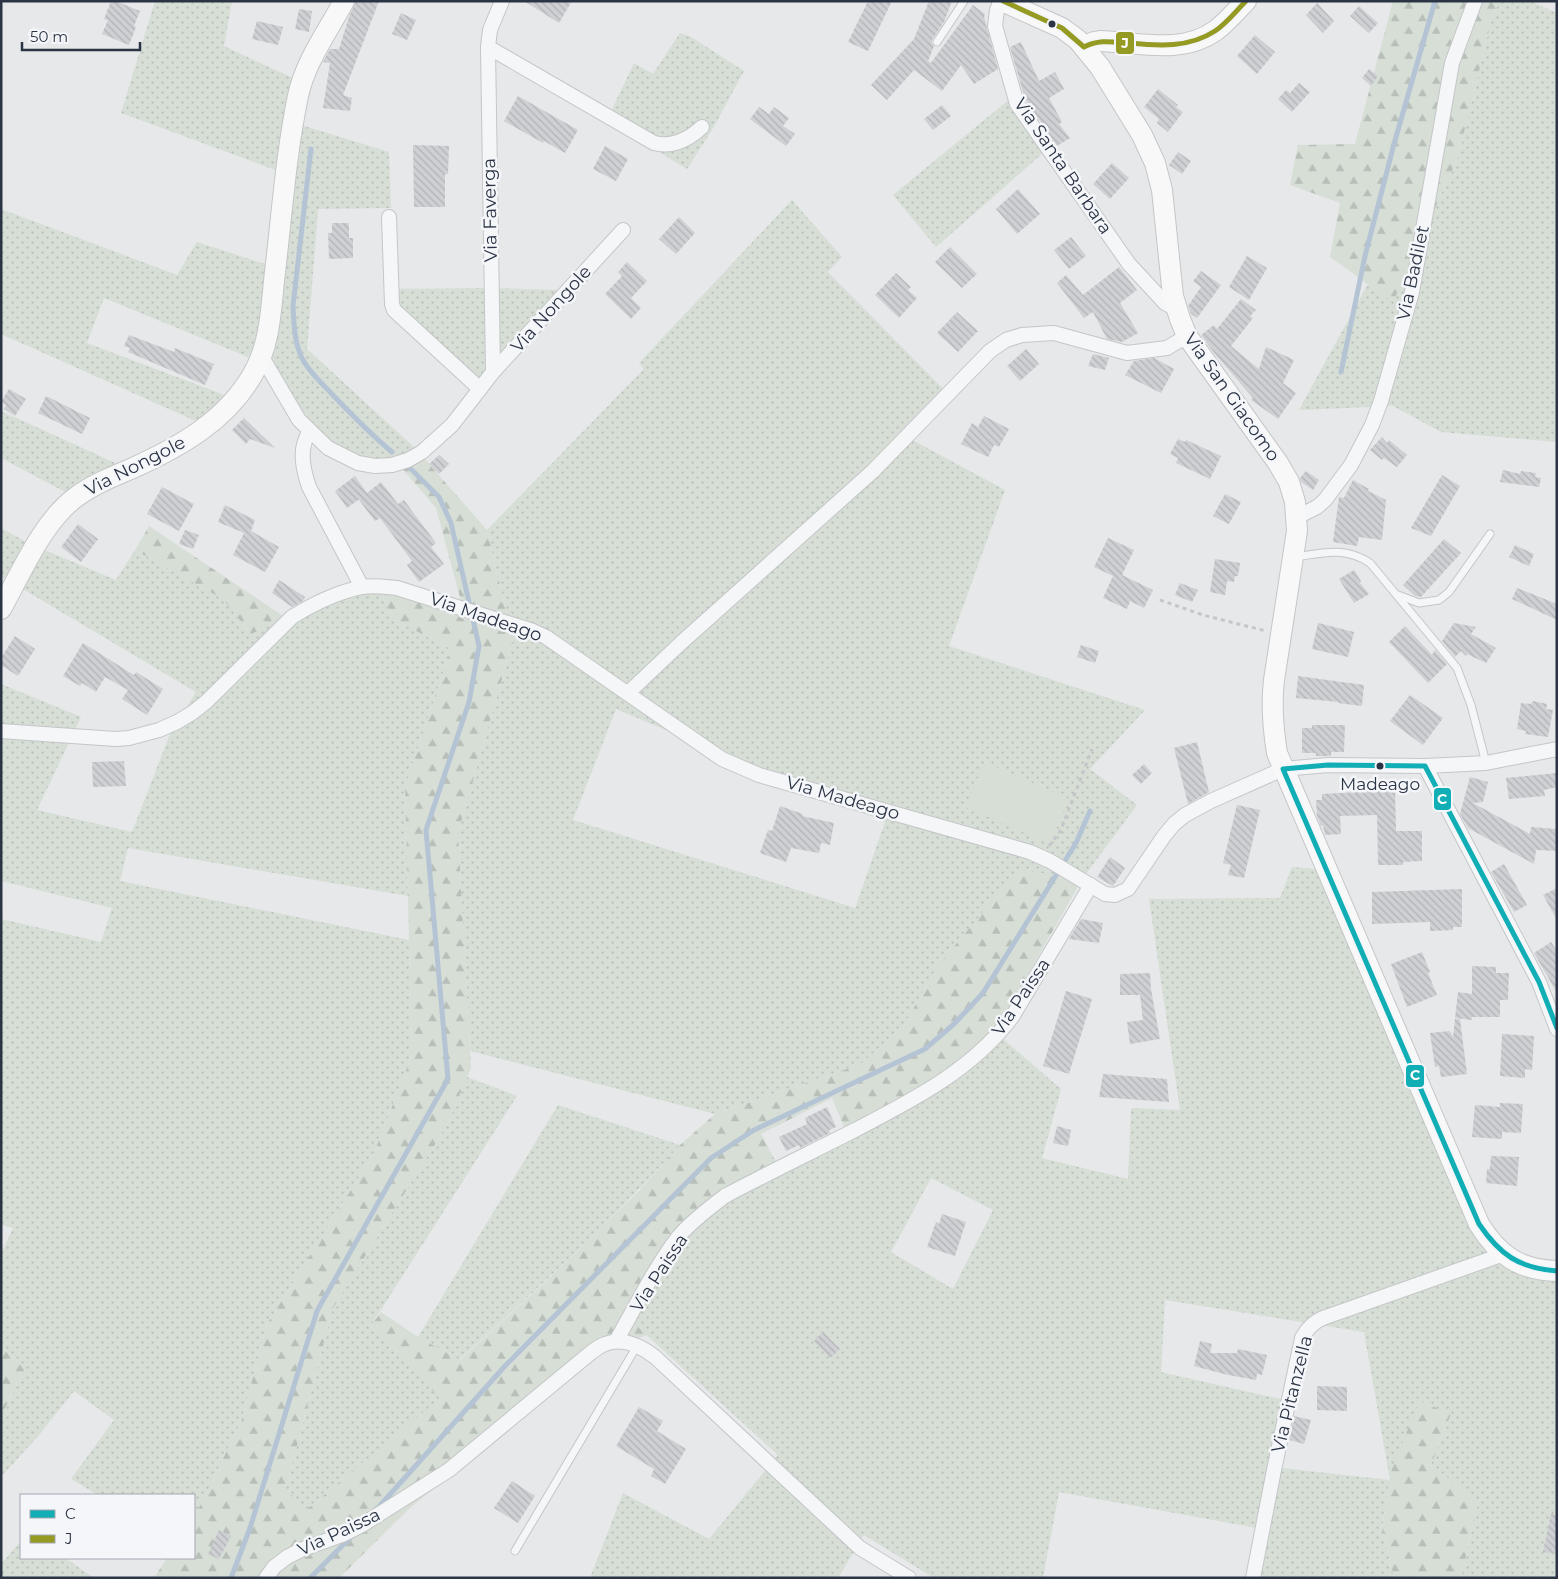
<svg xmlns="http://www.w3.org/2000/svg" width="1558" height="1579" viewBox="0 0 1558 1579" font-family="Montserrat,sans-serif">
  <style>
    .green { fill: url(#green-dots); fill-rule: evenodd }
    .forest { fill: url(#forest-firs) }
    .pitch { fill: #d6ded6 }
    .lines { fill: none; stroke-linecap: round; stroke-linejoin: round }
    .stream { stroke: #b4c4d5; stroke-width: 5 }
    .building { fill: url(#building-back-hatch) }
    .lane-casing { stroke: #c4c6c8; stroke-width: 9 }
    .street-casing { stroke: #c4c6c8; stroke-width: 16 }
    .secondary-casing { stroke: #c4c6c8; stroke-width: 22 }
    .path { stroke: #c5c6ca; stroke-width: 3; stroke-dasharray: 4 4; stroke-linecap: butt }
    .lane { stroke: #f5f6f7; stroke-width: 7 }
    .street { stroke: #f5f6f7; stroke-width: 14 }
    .secondary { stroke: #f8f8f8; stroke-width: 20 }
    .bus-1-casing { stroke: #f4f6f9; stroke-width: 9 }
    .bus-2-casing { stroke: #f4f6f9; stroke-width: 9 }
    .bus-1 { stroke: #11aeb5; stroke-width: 5 }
    .bus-2 { stroke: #959a22; stroke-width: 5 }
    .bus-dot { fill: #2b3445; stroke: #f4f6f9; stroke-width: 2 }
    .labels { text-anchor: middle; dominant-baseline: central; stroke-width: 5; stroke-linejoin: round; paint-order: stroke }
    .bus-label { font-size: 17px; fill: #2b3445; stroke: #f4f6f9 }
    .street-label { font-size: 18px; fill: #2b3445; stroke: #f4f6f9 }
    .line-badge { stroke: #f4f6f9; stroke-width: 2 }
    .badge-label { font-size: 14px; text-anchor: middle; font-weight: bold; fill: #fff }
  </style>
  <defs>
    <pattern id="green-dots" width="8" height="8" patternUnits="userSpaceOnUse" patternTransform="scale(1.25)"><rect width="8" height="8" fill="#d6ded6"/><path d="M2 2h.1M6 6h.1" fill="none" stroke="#b8bfb9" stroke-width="1.8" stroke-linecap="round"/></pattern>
    <pattern id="forest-firs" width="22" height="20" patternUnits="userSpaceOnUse" patternTransform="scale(1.25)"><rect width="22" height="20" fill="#d6ded6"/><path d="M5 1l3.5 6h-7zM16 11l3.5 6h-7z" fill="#b8bfb9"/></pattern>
    <pattern id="building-back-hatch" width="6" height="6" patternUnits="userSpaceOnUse" patternTransform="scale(1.25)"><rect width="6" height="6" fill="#ced0d3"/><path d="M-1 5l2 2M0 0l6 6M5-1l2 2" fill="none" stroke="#b1b3b6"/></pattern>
  </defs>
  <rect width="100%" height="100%" fill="#e6e8ea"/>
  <g class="green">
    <path d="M155,1H232L224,46L310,86L301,125L389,152L391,208L318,209L307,349L415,448L400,466L358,457L328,441L302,410L256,343L248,357L104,298L87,343L227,396L198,422L1,334V209L177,275L197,242L265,264L278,171L121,113Z"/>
    <path d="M1500,1H1531L1557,13V442L1441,432L1393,406L1299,410L1368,284L1393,301L1458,157L1493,14Z"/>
    <path d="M680,33L691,37L744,71L712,130L687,169L607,120L634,63L653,74Z"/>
    <path d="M1011,98L1051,146L936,247L893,195Z"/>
    <path d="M792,200L842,257L828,272L945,391L903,435L1005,490L949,646L1145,710L1090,769L1137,805L1083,878L937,967L903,1027L861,1064L715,1114L470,1051L458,833L513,640L487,530L644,369L639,363ZM616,709L885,822L855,908L573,820Z"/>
    <path d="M487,288L561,290L476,386L397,312L395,289Z"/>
    <path d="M1,411L122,466L69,494L1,458Z"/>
    <path d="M1,528L30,544L116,580L135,550L223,599L251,634L286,618L374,581L395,620L451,649L405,786L408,896L128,848L120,881L409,940L412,1055L374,1153L267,1324L241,1422L194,1518V1495H98L71,1479L114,1420L74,1391L39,1435L1,1477V1416L25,1369L1,1347V1254L13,1228L1,1225V919L101,942L112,908L1,881V684L81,717L37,810L132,832L170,734L196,692L1,576Z"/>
    <path d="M1292,867L1336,871L1495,1237L1517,1259L1557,1266V1578H1461L1478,1502L1431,1465L1451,1414L1392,1467L1382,1528L1394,1578H1245L1257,1528L1059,1492L1043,1578H934L864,1535L838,1578H590L623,1493L709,1539L778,1455L629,1319L712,1194L845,1129L995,1032L1061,1089L1042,1158L1128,1179L1131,1108L1180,1110L1149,899L1280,898ZM931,1178L993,1210L953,1289L891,1252ZM1165,1300L1364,1332L1390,1480L1281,1468L1293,1402L1161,1372Z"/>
    <path d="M467,1077L517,1096L370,1327L441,1398L305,1511L286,1488L333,1308L447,1125Z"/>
    <path d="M558,1105L680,1145C611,1222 535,1291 459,1360L418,1337Z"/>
    <path d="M21,1541V1558H65L94,1578H1V1564Z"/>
  </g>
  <g class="forest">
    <path d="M1393,1H1500L1493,14L1458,157L1393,302L1330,257L1340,203L1290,185L1298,145L1355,144Z"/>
    <path d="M415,448L487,530L513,640L458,833L471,1068L447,1125L333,1308L286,1488L305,1511L440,1398L370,1327L381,1312L418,1337L460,1360L542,1285L638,1192L680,1145L715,1114L861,1064L903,1027L937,967L1018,870L1083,878L995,1032L918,1089L845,1129L832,1098L761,1134L776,1162L712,1194L629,1319L647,1335L597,1354L410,1508L339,1578H154L167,1558H194V1518L241,1422L267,1324L374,1153L412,1055L405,786L451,649L395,620L374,581L461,601L436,508L400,466Z"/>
    <path d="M149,526L286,618L251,634L223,599L135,550Z"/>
    <path d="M1,1347L25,1369L1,1416Z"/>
    <path d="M1420,1401L1451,1414L1431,1465L1478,1502L1461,1578H1394L1382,1528L1392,1467Z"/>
  </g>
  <path class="pitch" d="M985,762L1069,799L1050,844L965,807Z"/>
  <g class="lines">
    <g class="stream">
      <path d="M311,149L293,306C294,323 294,342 302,358C308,371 320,381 329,391C349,412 369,433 392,452"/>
      <path d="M1341,372L1365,256L1394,144L1435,1"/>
      <path d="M376,1510L505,1366L711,1158L754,1130L925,1049L954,1024L983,993L1076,843L1090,811"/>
      <path d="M231,1578L250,1528L317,1311L448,1079L426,830L469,702L479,646L451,523L439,497L406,464"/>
      <path d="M310,1578L353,1535"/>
    </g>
  </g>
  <g class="building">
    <path d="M111,1H116L140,11L134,26L136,27L129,45L102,34L108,20L104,19Z"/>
    <path d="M356,1H379L343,95L352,98L350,111L323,108L330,63L323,62L330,49H339L349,17Z"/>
    <path d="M524,1H572L559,23Z"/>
    <path d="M868,1H892L868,51L848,42Z"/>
    <path d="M929,1H952L944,22L932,40V44L934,46L928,61L931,63L973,5L985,14L984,17L998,69L974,84L961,65L942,91L914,70L887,100L871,85L914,39Z"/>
    <path d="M1317,3L1334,21L1323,33L1306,15Z"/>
    <path d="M1359,6L1378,23L1369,33L1350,16Z"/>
    <path d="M299,9L312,11L309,32L295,29Z"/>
    <path d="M401,13L416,20L407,40L392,34Z"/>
    <path d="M257,21L283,27L278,45L252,39Z"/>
    <path d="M1255,35L1275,52L1257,74L1237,56Z"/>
    <path d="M1021,42L1039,81L1055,72L1064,89L1049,98L1062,122L1059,124L1070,138L1057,146L1025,99L1010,47Z"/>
    <path d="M1369,69L1378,76L1371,86L1362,78Z"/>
    <path d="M1299,83L1310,92L1292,112L1278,99L1286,90L1290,93Z"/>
    <path d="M1158,89L1178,105L1176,107L1183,112L1168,132L1157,123L1159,119L1144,107Z"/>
    <path d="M518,96L578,130L565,153L544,141L543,143L504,121Z"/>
    <path d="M942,105L951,116L933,130L924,119Z"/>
    <path d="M759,107L769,114L774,107L789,118L783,126L795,134L786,146L750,119Z"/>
    <path d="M413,145L449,146L448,174H445V207H414Z"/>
    <path d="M605,146L628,159L616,181L593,169Z"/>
    <path d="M1178,152L1191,161L1182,174L1169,165Z"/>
    <path d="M1112,163L1129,178L1110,199L1093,184Z"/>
    <path d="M1018,189L1040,214L1017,234L996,209Z"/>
    <path d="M679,217L695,233L676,254L659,239Z"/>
    <path d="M332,223H349V238H353V258L329,259L328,233H332Z"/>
    <path d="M1071,237L1086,256L1069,269L1054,250Z"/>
    <path d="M950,247L977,274L962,288L935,262Z"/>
    <path d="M1247,256L1267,268L1249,300L1229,287Z"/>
    <path d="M627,262L647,281L631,298L641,308L631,319L605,294L622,276L618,272Z"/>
    <path d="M1119,267L1137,290L1120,303L1138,333L1122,342L1107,339L1093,312L1084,318L1057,283L1066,275L1083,295Z"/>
    <path d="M1201,271L1221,285L1197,318L1191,314L1188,306L1201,287L1193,281Z"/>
    <path d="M896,273L911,287L908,290L917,298L899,318L875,295Z"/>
    <path d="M1241,299L1256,310L1250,316L1253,318L1231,346L1259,369L1266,347L1294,360L1283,383L1296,393L1278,419L1251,400L1253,398L1215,354L1201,335L1214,325L1217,329Z"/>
    <path d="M957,312L978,331L958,352L937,333Z"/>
    <path d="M129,335L174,352L175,348L214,364L205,385L128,352L130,348L124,346Z"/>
    <path d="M1026,349L1039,364L1020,381L1007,366Z"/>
    <path d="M1093,354L1109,358L1105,370L1088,366Z"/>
    <path d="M1154,358L1174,369L1161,393L1125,375L1134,361Z"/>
    <path d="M9,389L26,399L15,416L4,409L6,405L1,402Z"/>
    <path d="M46,396L90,418L82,434L38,413Z"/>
    <path d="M984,416L1009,429L999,447L994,445L988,457L961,444L972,423L978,427Z"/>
    <path d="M244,418L275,448L250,439L246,444L232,430Z"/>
    <path d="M1382,437L1387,443L1389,440L1407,455L1397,467L1384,458L1382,460L1370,450Z"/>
    <path d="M1178,439L1185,442L1186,440L1221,456L1210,479L1176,463L1178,458L1170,454Z"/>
    <path d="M439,455L449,464L439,474L429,464Z"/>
    <path d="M1503,470L1520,474L1521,471L1536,473L1535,477L1541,478L1539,487L1500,482Z"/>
    <path d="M1306,471L1319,480L1313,490L1301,482L1300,478Z"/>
    <path d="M1442,475L1460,486L1431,536L1411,528Z"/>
    <path d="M355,476L367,493L381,482L398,504L404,500L436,543L431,547L444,564L419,582L407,565L412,561L380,518L375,521L359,500L361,498L347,508L335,491Z"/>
    <path d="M1353,480L1369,489L1368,491L1386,500L1382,540L1359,537L1357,546L1333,542L1339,497L1344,498Z"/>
    <path d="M162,487L194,504L179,531L147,514Z"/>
    <path d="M1225,494L1241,502L1229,524L1213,516Z"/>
    <path d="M225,505L255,520L251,531L279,547L265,572L233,555L244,533L218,522Z"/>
    <path d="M78,524L98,539L81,562L61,547Z"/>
    <path d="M185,530L199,535L193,549L179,544Z"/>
    <path d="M1108,538L1134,550L1122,575L1153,590L1144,608L1130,601L1127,609L1103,598L1113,576L1094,567Z"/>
    <path d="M1444,539L1461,553L1421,597L1415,596L1403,585Z"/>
    <path d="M1515,545L1534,554L1529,566L1509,557Z"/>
    <path d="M1215,559L1240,563L1238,576H1235L1234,582L1227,581L1225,595L1210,592Z"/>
    <path d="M1354,570L1361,581L1360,583L1369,594L1354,603L1339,579Z"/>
    <path d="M279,580L305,597L303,601L292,607L272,593Z"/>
    <path d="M1180,583L1198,590L1192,602L1175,595Z"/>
    <path d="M1517,588L1557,604V620L1512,599Z"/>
    <path d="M1318,623L1354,632L1348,657L1312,649Z"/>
    <path d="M1454,623L1476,627L1471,634L1496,648L1486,663L1467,654L1466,656L1461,651L1455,657L1442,641Z"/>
    <path d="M1405,626L1432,655L1435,650L1447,664L1428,683L1389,642Z"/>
    <path d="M15,636L35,649L18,676L1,665V658Z"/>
    <path d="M83,643L134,675L136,672L163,689L147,715L122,699L128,690L105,677L96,692L82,683L80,686L63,676Z"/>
    <path d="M1081,645L1099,651L1095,663L1077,657Z"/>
    <path d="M1298,676L1364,685L1362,706L1338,703L1339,702L1296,698Z"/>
    <path d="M1410,695L1443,718L1423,745L1390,721Z"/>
    <path d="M1533,701L1547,704L1546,709L1553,710L1548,737L1525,734L1526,731L1517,729L1521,703L1531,704Z"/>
    <path d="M1312,725H1345L1344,752H1331V756H1316V753H1302V728H1312Z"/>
    <path d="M1197,742L1209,792L1188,804L1174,748Z"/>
    <path d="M124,761L126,786L93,787L92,762Z"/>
    <path d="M1144,764L1152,773L1141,784L1132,775Z"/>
    <path d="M1557,773V787L1544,790L1545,796L1509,799L1506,778Z"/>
    <path d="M1470,777L1488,782L1483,802L1473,803L1530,834L1531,827L1557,829V851L1536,850L1534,864L1468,828L1460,814Z"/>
    <path d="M1395,788L1396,831H1422V861L1403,862V865H1378L1377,815L1340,816L1341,834L1325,835L1323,825L1321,826L1317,816L1316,800H1322V794L1359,792V789Z"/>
    <path d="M1237,805L1260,810L1244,878L1228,875L1231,865L1223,863Z"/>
    <path d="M780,806L803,814L802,816L834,823L830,845L821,843L819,853L791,848L786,862L760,853L768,830L772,831Z"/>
    <path d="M1110,857L1125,868L1113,886L1097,877Z"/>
    <path d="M1504,864L1527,905L1514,912L1491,872Z"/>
    <path d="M1557,888V920L1543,895Z"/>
    <path d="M1462,889V927H1453V930L1430,931V922L1372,924V892Z"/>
    <path d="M1081,919L1103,923L1099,943L1069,939Z"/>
    <path d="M1551,942L1557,951V993L1534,953Z"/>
    <path d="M1422,952L1430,972L1428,973L1437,995L1407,1007L1391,964Z"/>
    <path d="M1472,966L1496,967V973H1509L1508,1000H1500V1017H1472V1020L1455,1018L1458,992L1472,994Z"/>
    <path d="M1150,973L1151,989L1160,1039L1130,1044L1127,1022L1143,1020L1140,995H1120V974Z"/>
    <path d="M1066,991L1092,999L1069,1074L1043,1066Z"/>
    <path d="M1455,1019H1460L1467,1074L1441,1077L1439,1066L1435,1067L1430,1033L1450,1031L1453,1037Z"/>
    <path d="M1502,1034L1534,1036L1532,1070L1525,1069V1078L1500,1076Z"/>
    <path d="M1103,1074L1167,1079L1169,1102L1099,1097Z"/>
    <path d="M1500,1103L1523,1104L1521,1133L1502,1132V1139L1472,1137L1475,1105L1500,1107Z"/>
    <path d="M827,1107L836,1127L829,1130L830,1133L800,1148L799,1145L786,1151L779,1137L807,1124L805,1118Z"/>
    <path d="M1057,1126L1071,1130L1068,1146L1053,1143Z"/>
    <path d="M1491,1156L1519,1157L1517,1186L1486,1183L1487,1169H1490Z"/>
    <path d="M942,1214L966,1222L955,1256L927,1247L936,1222L939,1224Z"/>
    <path d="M823,1332L840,1349L830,1358L814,1341Z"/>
    <path d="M1200,1341L1212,1344L1210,1353H1237L1238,1349L1267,1355L1262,1375L1257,1374L1256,1380L1228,1375L1194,1366Z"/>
    <path d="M1317,1386L1347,1387V1411L1317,1410Z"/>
    <path d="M639,1407L663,1421L657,1431L686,1449L665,1484L651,1476L654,1469L616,1446Z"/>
    <path d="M1294,1416L1311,1420L1304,1444L1289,1440Z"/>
    <path d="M512,1481L535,1496L518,1523L494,1508Z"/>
    <path d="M1551,1514L1557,1515V1554L1543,1552Z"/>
    <path d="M219,1530L231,1536L219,1559L208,1554Z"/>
  </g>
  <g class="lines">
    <g class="lane-casing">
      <g id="lane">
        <path d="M937,42L964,1"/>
        <path d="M1295,557C1323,553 1344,546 1370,563L1457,668L1471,705L1486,763"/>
        <path d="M1398,595L1419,603L1439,600L1449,592L1490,534"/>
        <path d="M515,1551L637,1346"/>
      </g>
    </g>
    <g class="street-casing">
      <g id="street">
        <path d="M1001,1L997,10L995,26L1017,104L1129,264L1165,303L1176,309"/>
        <path d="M488,47L654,143C673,148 689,139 702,127"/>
        <path d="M389,217L392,304L394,310L480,389"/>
        <path d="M262,357L299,420L328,448L358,463L375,466L392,465L408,460L422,452L452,425L493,372L623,230"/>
        <path d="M493,372L488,47L490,30L502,1"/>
        <path d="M310,431C298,448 303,469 309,487L362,587"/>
        <path d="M1297,517L1317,507L1325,500L1351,465L1372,425L1381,401L1412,292L1452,63L1475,1"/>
        <path d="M628,693L682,642L873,471L990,351L1006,340L1022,335L1054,333L1127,353L1167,348L1187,336"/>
        <path d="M1,731L115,739L129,738L159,730L177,722L192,713L206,702L292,617C313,604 338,592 362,587C374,585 386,587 397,588L533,631L546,637L722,759L759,775L1030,852L1050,861L1105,894L1115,895L1128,889L1164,836L1174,824L1185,815L1211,801L1283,769L1328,765L1425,766L1486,763L1557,749"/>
        <path d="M1425,766L1539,982L1557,1029"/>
        <path d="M616,1341C635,1308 656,1265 679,1236C692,1221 709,1208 725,1196C768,1173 812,1152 855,1130C913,1100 972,1070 1012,1017L1091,885"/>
        <path d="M266,1578L274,1567L287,1557L303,1549L342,1535L362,1525L449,1470L588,1355C593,1351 599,1346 605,1344C623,1337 642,1347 655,1357L860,1548L909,1578"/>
        <path d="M1253,1578L1274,1470L1302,1338C1307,1329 1313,1322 1323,1318L1504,1254"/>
      </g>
    </g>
    <g class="secondary-casing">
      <g id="secondary">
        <path d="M1002,1L1062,28L1078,40L1100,67L1142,135L1155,163L1162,190L1173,296L1180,319L1187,336L1278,463L1289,482L1295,502L1297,531L1274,680C1271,705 1273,728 1277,753L1479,1224C1498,1255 1519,1270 1557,1271"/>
        <path d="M1084,47L1094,42L1100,41C1138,42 1181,55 1215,31C1226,23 1236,11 1246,1"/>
        <path d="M1,609C21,573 43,521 76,497C94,484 114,476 133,468C181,446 226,421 253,374C271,343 271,306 275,272C282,213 286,154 298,96C305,62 328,31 344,1"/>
      </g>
    </g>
    <g class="path">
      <path d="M1160,600L1203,615L1266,631"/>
      <path d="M1049,846L1061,830L1092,749"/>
    </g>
    <use href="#lane" class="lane"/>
    <use href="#street" class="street"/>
    <use href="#secondary" class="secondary"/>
    <g class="bus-1-casing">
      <path id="bus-1" d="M1557,1028L1539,982L1425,766L1328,765L1283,769L1479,1224C1500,1255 1519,1268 1557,1271"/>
    </g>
    <g class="bus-2-casing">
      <path id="bus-2" d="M1003,1L1062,28L1084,47C1100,39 1112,42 1129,43C1159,46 1189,48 1215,31C1227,23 1236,11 1246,1"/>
    </g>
    <use href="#bus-1" class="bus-1"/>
    <use href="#bus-2" class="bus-2"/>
  </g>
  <g class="bus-dot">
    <circle cx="1052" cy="24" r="4.5"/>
    <circle cx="1380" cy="766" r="4.5"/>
  </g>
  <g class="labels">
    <g class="bus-label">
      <text x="1380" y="784">Madeago</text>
    </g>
    <g class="street-label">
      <text transform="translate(1063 166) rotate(56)">Via Santa Barbara</text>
      <text transform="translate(490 210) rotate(-91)">Via Faverga</text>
      <text transform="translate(1413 273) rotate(-78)">Via Badilet</text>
      <text transform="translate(551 309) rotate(-48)">Via Nongole</text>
      <text transform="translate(1232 397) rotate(55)">Via San Giacomo</text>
      <text transform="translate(135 466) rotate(-27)">Via Nongole</text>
      <text transform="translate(486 617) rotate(19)">Via Madeago</text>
      <text transform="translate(843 798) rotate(16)">Via Madeago</text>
      <text transform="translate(1021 997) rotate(-56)">Via Paissa</text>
      <text transform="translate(659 1273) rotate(-57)">Via Paissa</text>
      <text transform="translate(1292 1394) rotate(-76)">Via Pitanzella</text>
      <text transform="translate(339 1532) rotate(-25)">Via Paissa</text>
    </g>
  </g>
  <g class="line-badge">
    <rect x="1115" y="31" width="20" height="24" rx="5" fill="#959a22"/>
    <rect x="1433" y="787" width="19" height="24" rx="5" fill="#11aeb5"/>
    <rect x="1405" y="1064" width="20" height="24" rx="5" fill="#11aeb5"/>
  </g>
  <g class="badge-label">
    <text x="1125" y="48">J</text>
    <text x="1442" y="804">C</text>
    <text x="1415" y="1080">C</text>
  </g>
  <rect width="1558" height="1579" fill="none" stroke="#2b3445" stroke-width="5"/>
  <rect x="20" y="1494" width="175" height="65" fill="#f4f6f9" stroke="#a4a8b1"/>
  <rect x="30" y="1510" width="25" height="8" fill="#11aeb5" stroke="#a4a8b1"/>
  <text x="65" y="1519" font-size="15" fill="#2b3445">C</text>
  <rect x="30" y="1535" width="25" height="8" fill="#959a22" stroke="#a4a8b1"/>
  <text x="65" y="1544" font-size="15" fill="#2b3445">J</text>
  <path d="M22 42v8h118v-8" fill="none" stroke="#2b3445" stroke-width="2.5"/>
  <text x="30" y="42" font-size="15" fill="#2b3445" stroke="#f4f6f9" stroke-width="4" paint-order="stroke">50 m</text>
</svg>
